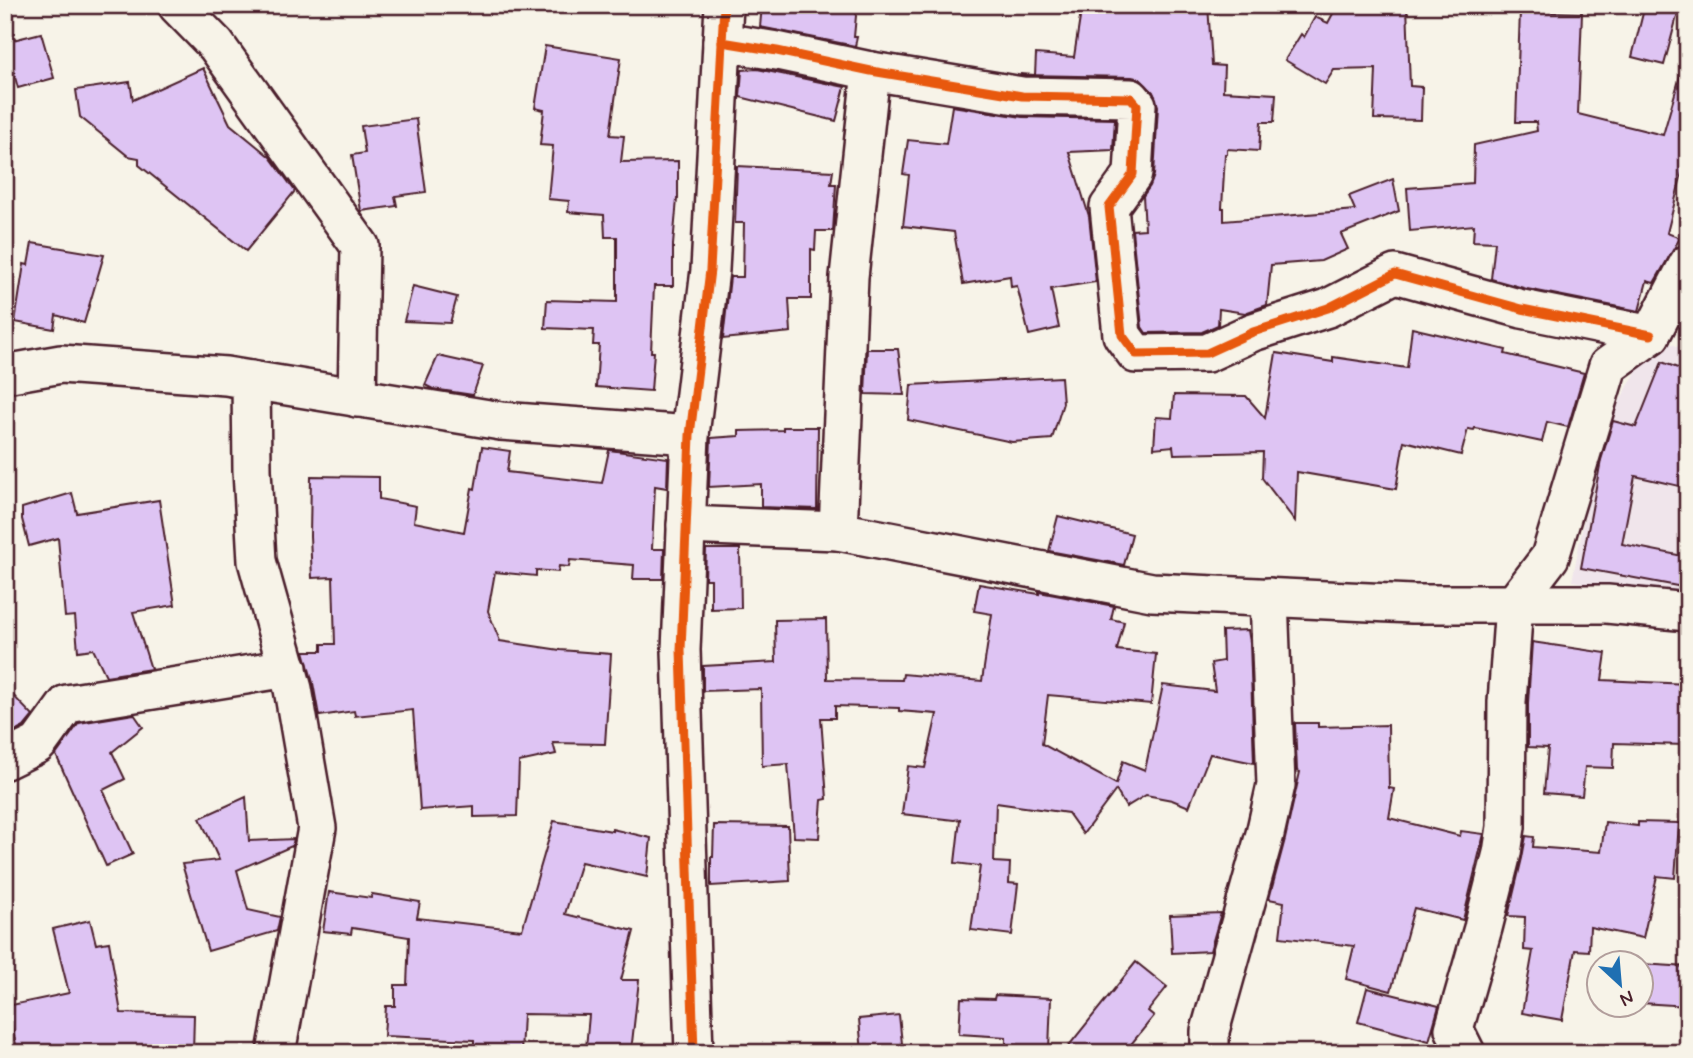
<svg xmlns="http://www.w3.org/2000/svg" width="1693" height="1058" viewBox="0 0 1693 1058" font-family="Mynerve,sans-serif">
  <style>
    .built { fill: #f0e5eb }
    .building { fill: #dec4f3; stroke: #4a1f2b; stroke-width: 2 }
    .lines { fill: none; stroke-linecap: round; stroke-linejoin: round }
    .minor-casing { stroke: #4a1f2b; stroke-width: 42 }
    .minor { stroke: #f7f3e8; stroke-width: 37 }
    .cycleway-casing { stroke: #f7f3e8; stroke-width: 13 }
    .cycleway { stroke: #e8590c; stroke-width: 9 }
  </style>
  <rect width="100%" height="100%" fill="#f7f3e8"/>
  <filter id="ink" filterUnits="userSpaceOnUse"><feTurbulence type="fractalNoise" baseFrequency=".0143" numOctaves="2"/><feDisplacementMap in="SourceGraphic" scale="14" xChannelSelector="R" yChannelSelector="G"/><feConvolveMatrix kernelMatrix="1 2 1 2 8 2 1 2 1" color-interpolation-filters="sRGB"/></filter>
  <g filter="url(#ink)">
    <path class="built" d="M1656,337L1688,351V603L1572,581L1601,434Z"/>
    <g class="building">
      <path d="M762,5H857L854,37H857L855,46L760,27Z"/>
      <path d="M1082,5H1208L1212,65L1224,66L1223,91L1276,94L1274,122H1261L1259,151L1227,149V154H1225L1222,208H1224V221L1355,210L1349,196L1393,179L1399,211L1341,234L1348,249L1321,261L1271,265L1267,305L1245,313L1219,309L1218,325L1202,332L1146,333L1142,327L1132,230L1145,229L1143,196L1150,186L1154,175L1158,106L1153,92L1140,79L1132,77L1024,75L1020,74L1035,75L1036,54L1074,57Z"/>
      <path d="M1407,5L1410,86L1422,87L1421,120L1374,119L1376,69L1334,70L1325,84L1285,60L1301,34L1304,37L1315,17L1328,23L1337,6Z"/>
      <path d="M1645,5H1680L1664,65L1632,57Z"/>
      <path d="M1520,11L1582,13L1578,114L1663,135L1680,76L1688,77V149L1667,233L1680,238L1654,283L1647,281L1639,311L1527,289L1491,279L1495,242L1473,241L1474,225L1410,231L1407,188L1473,183L1474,145L1537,131L1536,122H1516Z"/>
      <path d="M41,33L54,78L18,88L5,42Z"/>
      <path d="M545,46L621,58L610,135L624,136L621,162L678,161V199H677L673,245V286H654L651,352H654L651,391L596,387L599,345H593L594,330L545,328L547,300L617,302V237H605L604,215L568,212L569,201L548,199L553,146L540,145L544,110L535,108Z"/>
      <path d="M203,68L230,124L270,157L295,191L246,251L139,165V158L128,156L80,117L76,90L130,82L133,100Z"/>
      <path d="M757,69L845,87L836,121L740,97L742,70Z"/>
      <path d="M952,106L1022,117L1115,119L1113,150L1069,152L1089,216L1096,282L1051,289L1059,328L1029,335L1017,286L1011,287L1010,276L963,284L954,232L903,226L909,175L903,174L908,140L946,144Z"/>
      <path d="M416,119L426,192L395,196L397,206L361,211L352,155L365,153L361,126Z"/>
      <path d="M737,166L833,171L831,184H836L833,231H816L815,250L811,249V299H789L791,332L723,339L730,277H743L744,223H735Z"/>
      <path d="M32,243L104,255L84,323L56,315L54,329L15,322L24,264L28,265Z"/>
      <path d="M413,286L457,297L450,323L404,321Z"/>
      <path d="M1412,328L1506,350L1505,354L1584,373L1568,427L1547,422L1542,442L1475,428L1474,430L1468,429L1461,455L1404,441L1396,489L1297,472L1295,521L1262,478L1263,452L1174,454L1173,446L1154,448L1156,417L1172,418L1174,395L1246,396L1265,418L1276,353L1333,362V357L1407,368Z"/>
      <path d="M867,349H898L904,395L865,394Z"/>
      <path d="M438,356L483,366L473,395L433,389L425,385Z"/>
      <path d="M1662,362L1688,372V488L1635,476L1622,544L1688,557V588L1581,568L1601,460L1613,421L1636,427Z"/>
      <path d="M1061,377L1063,403L1052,439L1012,442L908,420L911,385Z"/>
      <path d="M783,427H818L817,509L761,507V484L709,487L711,438L739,436V431L783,430Z"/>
      <path d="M482,447L510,451L507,472L602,483L609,450L668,458L667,488L655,486L652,549H664L663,579H633L634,565L570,560L569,567L559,566L558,572L536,570V576L495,572L488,611L500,641L560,650L611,654L605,744L553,743L556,754L519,762L517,816L474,817V806L420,810L413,710L355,716L354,711L319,716L313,683L304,651H322V644H335L333,577L312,578L310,536L311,476L379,477V499L416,506L414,522L464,532L472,488L475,489Z"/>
      <path d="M72,493L77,513L159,500L175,605L133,612L151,669L106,676L93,649L78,651L75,616L65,617L58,538L29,546L22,519V508Z"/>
      <path d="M1058,516L1132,534L1124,565L1049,551Z"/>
      <path d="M706,549H740L741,608L711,609V579H705Z"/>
      <path d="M979,584L1039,594V592L1114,606L1111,619L1124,622L1117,650L1156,654L1151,704L1048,695L1042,744L1116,784L1123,761L1145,770L1163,685L1215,691L1211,663L1223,661L1222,631L1248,630L1250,642L1254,763L1210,754L1189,807L1172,800L1146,795L1126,807L1116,790L1083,834L1068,813L996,803L994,862L1010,863L1009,883L1018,884L1012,935L971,930L980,866L955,863L960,819L954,820L902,814L908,766L925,768L937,714L899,711V708L835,706V718H821L827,799L822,800L819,838L794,837L788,764L762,766L761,689L703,691V666L776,662L775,620L826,619L827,679L902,680L903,674L982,681L992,614L974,611Z"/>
      <path d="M1532,642L1606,653L1602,680L1688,684L1685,745L1614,743L1613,768L1585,767L1582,796L1544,793L1548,748L1528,747V703Z"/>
      <path d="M5,687L33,716L24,727L5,737Z"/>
      <path d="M134,714L143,727L112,752L125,779L103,790L133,854L106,866L56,755L79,723Z"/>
      <path d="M1295,723H1318V727L1388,725L1389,788L1394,789L1389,818L1460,836L1461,831L1484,834L1463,920L1414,908L1391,991L1346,979L1354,946L1280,937L1284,902L1269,899L1285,839L1300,772L1297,771Z"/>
      <path d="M246,797L249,841L294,839L292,846L237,870L248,910L280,917L277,931L208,951L182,864L219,860L200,818Z"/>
      <path d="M554,821L612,831V829L651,838L647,877L581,862L565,914L634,931L621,980H639L631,1052L586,1048L589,1015L523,1014L521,1053H474V1040L384,1036L386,1006H395V985H407L409,937L352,928L351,934L323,931L329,892L371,898L372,894L420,902L417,918L522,930Z"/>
      <path d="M1605,822L1638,826V822L1679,823L1675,878L1657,876L1643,938L1590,927L1589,951L1575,950L1562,1020L1522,1013L1533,951L1524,950L1525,917L1508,916L1522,858L1526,836L1534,837L1533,847L1601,852Z"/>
      <path d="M714,825L788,826L790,881L711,886V857H713Z"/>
      <path d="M1221,913L1210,951L1172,953L1170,915Z"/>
      <path d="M90,920L96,944L109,942L121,1013L194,1015L193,1053H18L7,1006L69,993L53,929Z"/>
      <path d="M1136,962L1167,987L1148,1011L1154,1016L1124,1053H1063Z"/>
      <path d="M1641,964L1688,967V1006L1641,1003Z"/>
      <path d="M1367,988L1439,1006L1429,1041L1358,1022Z"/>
      <path d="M995,995L1051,998L1049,1049L1006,1047V1037L959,1034L961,998L994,999Z"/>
      <path d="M899,1015L903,1053H862L859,1019Z"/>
    </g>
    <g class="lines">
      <g class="minor-casing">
        <g id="minor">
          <path d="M177,5L216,45L360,246L357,398"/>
          <path d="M722,42L777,51L871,71L1022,96L1131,98L1137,105L1133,174L1109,207L1122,335L1136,354L1207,353L1253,332L1328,308L1395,274L1522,309L1651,335"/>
          <path d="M5,374L61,364L226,376L501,421L690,435"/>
          <path d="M251,380L252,470L257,561L293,689L317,828L276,1053"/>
          <path d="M686,525L838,531L1152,592L1412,604H1607L1688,612"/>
          <path d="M838,531L849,277L871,71"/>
          <path d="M5,760L38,744L67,704L288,668"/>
          <path d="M694,1053L681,650L690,435L710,270L724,5"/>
          <path d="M1210,1053V1031L1265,834L1276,785L1269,597"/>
          <path d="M1466,1053L1454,1029L1483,928L1502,853L1506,827L1507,702L1514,604L1550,557L1608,366L1651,335L1688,264"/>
        </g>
      </g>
      <use href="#minor" class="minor"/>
      <g class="cycleway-casing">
        <g id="cycleway">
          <path d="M722,42L777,51L871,71L1022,96L1131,98L1137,105L1133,174L1109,207L1122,335L1136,354L1207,353L1253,332L1328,308L1395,274L1522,309L1651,335"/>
          <path d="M694,1053L681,650L690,435L710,270L724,5"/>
        </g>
      </g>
      <use href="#cycleway" class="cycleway"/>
    </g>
  </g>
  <rect width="1693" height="1058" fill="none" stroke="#f7f3e8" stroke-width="28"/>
  <rect x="14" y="14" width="1665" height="1030" fill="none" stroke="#4a1f2b" stroke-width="2.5" filter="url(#ink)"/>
  <g transform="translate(1620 984) rotate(154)"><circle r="33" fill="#f7f3e8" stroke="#b29e9c" stroke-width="2"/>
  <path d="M0-5L12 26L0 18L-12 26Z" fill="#1f6fb2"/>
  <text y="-10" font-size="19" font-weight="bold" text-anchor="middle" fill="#4a1f2b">N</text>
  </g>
</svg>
